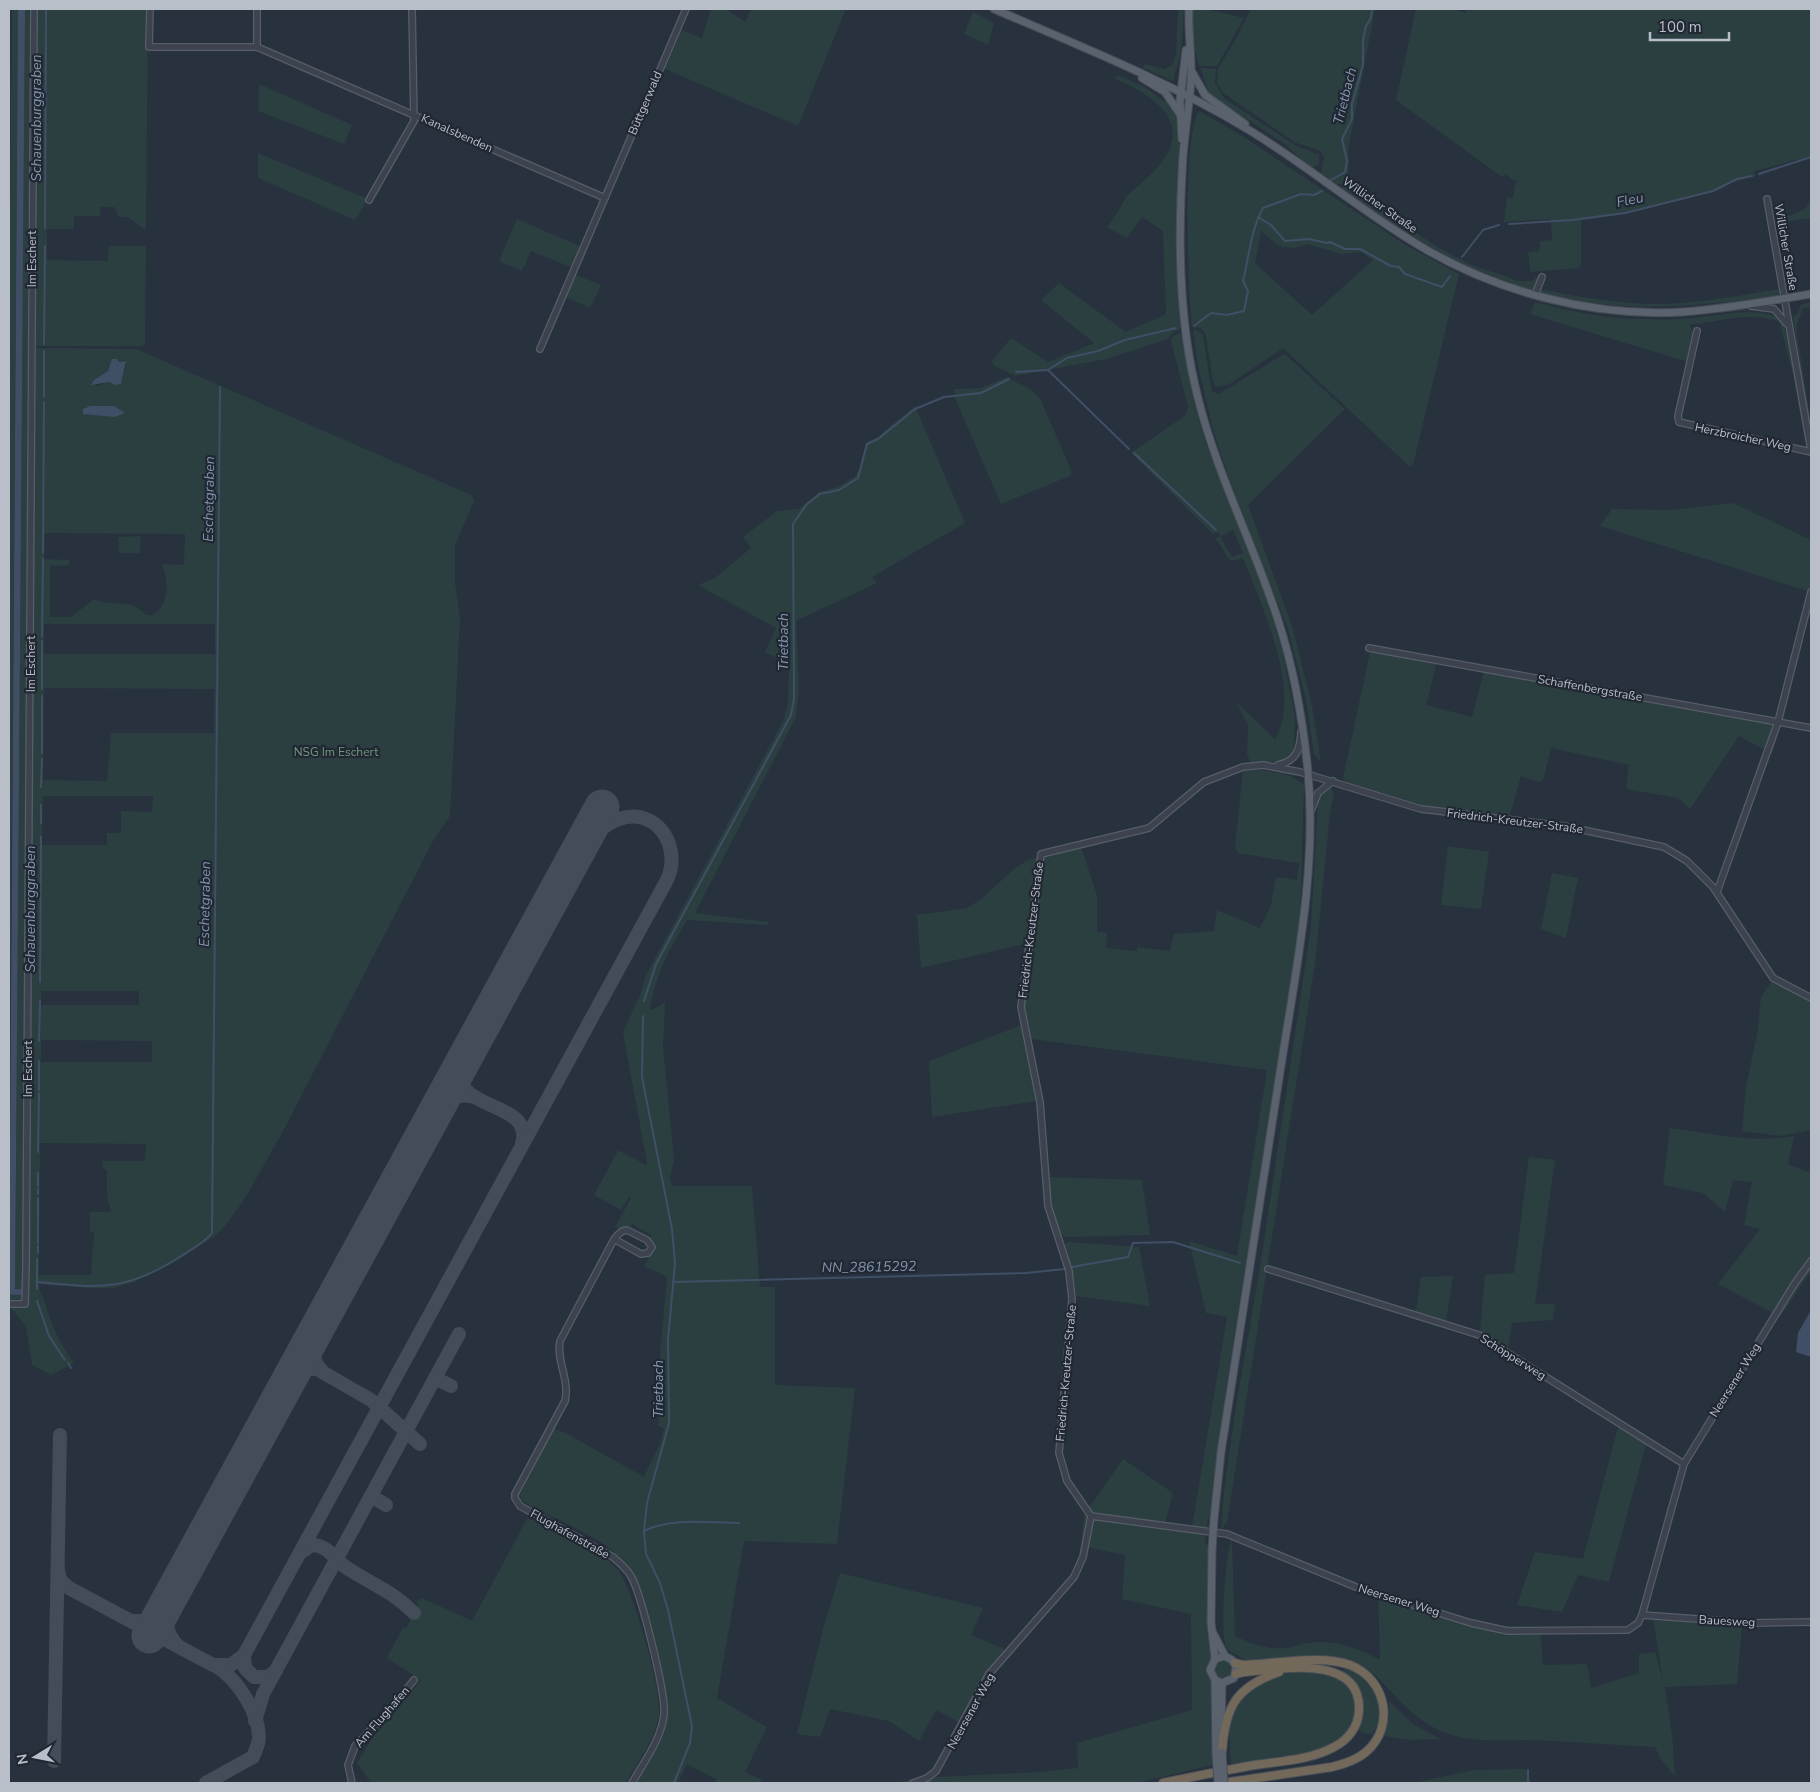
<svg xmlns="http://www.w3.org/2000/svg" width="1820" height="1792" viewBox="0 0 1820 1792" font-family="'Nunito Sans',sans-serif">
  <style>
    .green { fill: #2b3f40; fill-rule: evenodd }
    .water { fill: #404f65 }
    .lines { fill: none; stroke-linecap: round; stroke-linejoin: round }
    .stream { stroke: #404f65; stroke-width: 2 }
    .canal { stroke: #404f65; stroke-width: 5.5 }
    .taxiway { stroke: #434c59; stroke-width: 14 }
    .runway { stroke: #434c59; stroke-width: 35 }
    .minor-casing { stroke: #575e69; stroke-width: 8 }
    .major-casing { stroke: #454c57; stroke-width: 9 }
    .highway-casing { stroke: #474e59; stroke-width: 10 }
    .minor { stroke: #3c434e; stroke-width: 5.5 }
    .major { stroke: #5a626e; stroke-width: 7 }
    .highway { stroke: #73695a; stroke-width: 8 }
    .major-bridge-casing { stroke: #454c57; stroke-width: 9; stroke-linecap: butt }
    .major-bridge { stroke: #5a626e; stroke-width: 7 }
    .labels { text-anchor: middle; dominant-baseline: central; stroke-width: 4.5; stroke-linejoin: round; paint-order: stroke }
    .street-label { font-size: 12px; fill: #b8bfc9; stroke: #212833 }
    .park-label { font-size: 12px; fill: #72977a; stroke: #212833 }
    .water-label { font-size: 14px; font-style: italic; fill: #8395ad; stroke: #212833 }
  </style>
  <rect width="100%" height="100%" fill="#28313e"/>
  <g class="green">
    <path d="M12,9H18L9,1203V331Z"/>
    <path d="M25,9H30L23,1291L27,1290L35,348L136,349L471,495L474,501L455,545V583L460,618L450,816L434,839L280,1137L244,1200L225,1226L215,1236L175,1262L132,1283L114,1288H90L39,1284C39,1293 44,1297 46,1306C52,1328 61,1344 74,1363L51,1375L32,1365L26,1326L9,1306V1291H15ZM112,359L119,362L125,360L126,365L121,384L110,382L96,386L94,380L108,371ZM45,533L185,534L184,565L162,564C169,582 170,603 153,615H147L133,605L101,602L94,599L71,617H50V566L69,565V560L44,559ZM44,624H215V654H44ZM44,688L214,689V733H111L107,781L43,780ZM43,796H153L152,812L121,811V833H107V845H42ZM41,991H139V1005H41ZM41,1040L152,1041V1062H41ZM40,1143L146,1144L145,1161H102L103,1169L107,1170V1196L111,1212H90V1232H94L91,1275H39Z"/>
    <path d="M37,9H148L146,230L127,217H119L114,207H100V216H74V229H47V260L108,261L109,246H146L145,343L142,346H35Z"/>
    <path d="M711,9H726L745,22L751,9H846L798,126L665,69L682,30L702,38Z"/>
    <path d="M1178,9H1184L1181,52L1173,81L1143,68L1144,64L1165,69L1173,64L1176,53Z"/>
    <path d="M1193,9H1206L1244,18L1217,66H1199L1192,40Z"/>
    <path d="M1251,9H1375L1348,150C1350,163 1350,172 1343,184L1436,246L1471,265L1511,278L1515,281H1533L1536,277L1538,279L1534,290L1532,291L1454,261L1409,234L1350,195L1341,188L1342,184H1336L1321,173L1324,158L1321,151L1294,142L1222,92L1217,83L1218,69L1237,37Z"/>
    <path d="M1416,9H1455L1465,13L1467,9H1811V156L1754,171L1756,176L1733,182L1716,191L1625,214L1584,220L1581,217V264L1579,268L1530,272L1528,252L1539,251L1540,241L1552,240L1551,219L1504,222L1507,197L1513,198L1516,181L1511,179L1506,174L1502,177L1396,100Z"/>
    <path d="M973,12L994,23L988,45L964,34Z"/>
    <path d="M1200,68L1216,69L1215,83L1225,99L1295,145L1319,155V164L1313,167L1309,166L1283,143L1203,90L1207,87Z"/>
    <path d="M1117,75L1145,87L1165,102L1170,101C1187,128 1176,197 1176,230C1176,263 1177,296 1181,329L1173,332L1168,339L1106,359L1015,376L993,365L992,361L1011,338L1048,362L1094,343L1041,300L1059,283L1126,332L1166,314L1163,231L1142,217L1127,238L1107,227C1113,219 1120,209 1123,202C1130,190 1147,180 1156,169C1196,125 1157,97 1116,79Z"/>
    <path d="M259,84L352,125L344,144L258,111Z"/>
    <path d="M1199,111L1241,135L1404,244L1459,274L1413,465L1410,467L1283,348L1228,385L1216,387L1213,382L1206,336L1201,328L1192,327C1188,291 1182,136 1199,111ZM1261,231L1279,246L1294,248L1308,244L1341,254L1361,252L1373,260L1312,315L1255,263Z"/>
    <path d="M258,153L368,199L355,220L258,178Z"/>
    <path d="M1811,201V218L1770,224L1805,209Z"/>
    <path d="M517,219L582,247L573,268L531,251L522,271L499,261Z"/>
    <path d="M574,274L601,285L590,308L568,298L566,295Z"/>
    <path d="M1540,289C1579,297 1617,304 1658,304C1698,304 1739,295 1780,289L1777,294L1772,296C1693,307 1625,314 1546,294L1540,292Z"/>
    <path d="M1539,300C1583,311 1640,317 1685,315C1715,314 1744,307 1773,311L1775,314C1749,305 1698,317 1668,317C1624,318 1580,312 1538,301Z"/>
    <path d="M1535,302C1571,312 1608,319 1645,319C1661,320 1676,320 1691,318C1720,316 1757,305 1782,320L1789,343L1805,440L1793,375L1779,321L1760,317H1740L1690,325L1694,337L1688,362L1530,314Z"/>
    <path d="M1811,302V307L1803,308L1797,324V333L1811,425V440L1793,317L1797,314L1801,305Z"/>
    <path d="M1193,330H1198L1203,335L1211,387L1213,392L1219,394L1282,355H1286L1345,409L1248,505L1293,629L1312,706L1321,763L1314,754L1306,699L1288,629L1230,481L1213,430L1198,366Z"/>
    <path d="M1181,333L1194,402L1206,444L1266,597L1282,650L1295,716L1294,755L1284,762H1250L1247,754L1248,725L1236,702L1275,739C1303,693 1261,604 1243,558L1232,561C1223,556 1223,542 1213,538L1221,537L1217,532L1213,534L1131,453L1186,415L1188,407L1171,341L1173,336ZM1233,530L1243,553L1232,557L1221,539L1222,536Z"/>
    <path d="M1007,377L1031,390L1040,398L1072,472L1070,476L1001,504L955,398L954,389L981,388Z"/>
    <path d="M915,406L965,523L872,577L877,583L796,621L799,687L796,717L695,913L769,922L768,925L687,920C668,952 657,971 650,1008L652,1010L665,1002L663,1048L674,1159L670,1178L672,1186H752L760,1287H775V1385L855,1388L837,1544L744,1541L717,1698L767,1727L745,1772L762,1780L760,1783H716V1779L687,1764L678,1783H637C645,1767 663,1743 666,1726C672,1698 646,1584 627,1564C602,1537 561,1522 529,1505L521,1500L520,1495L554,1429L564,1432L644,1477L660,1443L664,1429L658,1425L662,1403L660,1355L667,1277L644,1266L649,1258L646,1257L650,1255C656,1250 655,1244 650,1239L651,1235L632,1224L630,1228L620,1229L615,1227L631,1198L629,1197L621,1210L594,1195L618,1150L646,1165L647,1163L623,1032L641,993L645,977L783,721L788,704L789,665L765,652L776,628L698,585L715,578L751,548L743,537L777,511L799,509L819,492L837,487L854,477L859,470L866,443L876,438Z"/>
    <path d="M1733,503L1811,540V592L1600,526L1612,509L1671,510Z"/>
    <path d="M141,536L140,553H119L118,537Z"/>
    <path d="M1370,652L1437,662L1426,705L1472,717L1484,671L1781,725L1772,754L1739,736L1690,809L1678,798L1626,789L1629,765L1551,748L1543,780L1539,782L1521,776L1510,815L1430,807L1346,782L1343,778Z"/>
    <path d="M1262,770L1288,775L1304,784L1300,922L1225,1395L1227,1396L1210,1518H1208L1205,1544L1209,1545L1208,1622L1213,1658L1208,1669L1212,1681V1765L1137,1783H895L918,1778L1041,1772L1078,1768L1077,1743L1192,1710L1191,1614L1122,1599L1125,1555L1081,1546L1084,1515L1123,1459L1173,1493L1165,1524L1192,1527L1227,1317L1206,1313L1189,1241L1237,1256L1267,1070L1032,1039L1043,1100L932,1117L929,1061L1021,1025L1019,1005L1025,944L921,968L917,915L967,908L981,899L1014,869L1028,860L1081,846L1097,896V932L1107,933L1106,948L1137,951V947L1170,951L1174,934L1214,931L1217,910L1260,928L1271,905L1276,877L1297,880L1299,863L1238,853L1235,846L1243,771Z"/>
    <path d="M1331,787L1334,793L1330,813L1315,964L1227,1522L1221,1530L1224,1491L1235,1412L1260,1267L1311,927L1318,801L1319,795Z"/>
    <path d="M1448,846L1489,852L1481,909L1441,905Z"/>
    <path d="M1552,873L1578,878L1566,938L1541,929Z"/>
    <path d="M1772,981L1811,1001V1130L1781,1136L1742,1131L1746,1086L1757,1035L1761,997Z"/>
    <path d="M1670,1128C1710,1133 1755,1144 1794,1136L1788,1164L1811,1173V1271L1780,1317L1718,1284L1760,1229L1744,1225L1752,1182L1733,1180L1725,1212L1703,1193L1663,1185Z"/>
    <path d="M1529,1157L1555,1160L1535,1304H1555L1553,1320L1512,1323L1508,1350L1480,1332L1485,1275L1514,1273Z"/>
    <path d="M1049,1177L1142,1180L1150,1235L1065,1237C1049,1226 1050,1195 1049,1177Z"/>
    <path d="M1067,1242L1139,1247L1150,1306L1076,1296L1073,1272L1065,1245Z"/>
    <path d="M1453,1276L1446,1322L1416,1312L1421,1277Z"/>
    <path d="M1618,1427L1646,1444L1609,1582L1578,1575L1562,1612L1517,1605L1535,1552L1583,1559Z"/>
    <path d="M528,1517C555,1531 597,1546 617,1569C633,1587 662,1690 659,1715C656,1738 637,1763 626,1783H371L357,1763L371,1740L421,1680L387,1658L403,1627L406,1628L419,1604L416,1602L422,1598L472,1621Z"/>
    <path d="M1232,1539L1235,1636C1250,1644 1270,1650 1287,1648C1297,1646 1308,1642 1318,1642C1341,1642 1360,1649 1380,1660L1378,1591L1443,1612L1504,1626L1540,1627L1543,1665L1587,1664L1591,1688L1639,1673V1654L1655,1652L1663,1680L1653,1619L1742,1625L1737,1684L1665,1687L1672,1735L1675,1776L1661,1760L1655,1747C1613,1745 1571,1741 1529,1740C1501,1740 1473,1743 1446,1733C1417,1723 1397,1697 1376,1676C1343,1643 1285,1659 1244,1662C1241,1653 1228,1655 1225,1644C1221,1627 1225,1554 1232,1539Z"/>
    <path d="M840,1573L983,1608L971,1635L1014,1653L999,1667L965,1726L936,1710L919,1741L889,1721L830,1709L820,1737L797,1734L824,1625Z"/>
    <circle cx="1223" cy="1670" r="10"/>
    <path d="M1345,1667C1369,1678 1393,1709 1372,1734L1363,1733L1359,1730L1351,1680L1344,1671Z"/>
    <path d="M1301,1672C1314,1672 1328,1672 1339,1678C1359,1689 1360,1718 1347,1734C1340,1743 1327,1747 1316,1751L1231,1764L1229,1732L1234,1710L1232,1708L1251,1687L1282,1674Z"/>
    <path d="M1389,1701L1413,1724L1440,1739L1410,1740L1384,1736L1389,1719Z"/>
    <path d="M1529,1769L1530,1783H1413L1474,1770Z"/>
  </g>
  <g class="water">
    <path d="M18,9H25L15,1291H9Z"/>
    <path d="M112,359H117L119,362L126,361L121,384L115,385L110,382L91,385L94,380L108,371Z"/>
    <path d="M90,406H114L125,413L115,417L83,414V409Z"/>
    <path d="M1811,1310V1357L1796,1352L1798,1333Z"/>
  </g>
  <g class="lines">
    <g class="stream">
      <path d="M1759,174L1811,157"/>
      <path d="M1331,180L1345,172L1347,161L1342,139L1352,119V104L1363,65V40L1366,26L1371,18L1372,9"/>
      <path d="M1258,217L1271,225L1285,241L1309,239L1327,243L1330,242L1345,249H1360L1391,266L1399,267L1405,274L1442,287L1450,276"/>
      <path d="M1509,224L1572,220L1625,213L1713,191L1737,179L1752,176"/>
      <path d="M45,228L46,9"/>
      <path d="M1462,257L1483,230L1499,225"/>
      <path d="M1194,326L1211,313L1227,315L1244,311L1248,291L1243,281C1249,257 1251,229 1263,208L1301,194L1314,195L1322,191"/>
      <path d="M44,344L45,246"/>
      <path d="M1048,370L1129,449"/>
      <path d="M1016,372L1048,370L1067,358L1098,351L1125,340L1176,328"/>
      <path d="M44,397V351"/>
      <path d="M1134,453L1216,530"/>
      <path d="M43,553L44,402"/>
      <path d="M42,636L43,558"/>
      <path d="M42,689V641"/>
      <path d="M42,753V696"/>
      <path d="M41,787L42,759"/>
      <path d="M41,823V805"/>
      <path d="M40,982L41,837"/>
      <path d="M644,1001L656,964L791,715L794,699L793,524L806,505L820,494L839,490L858,478L867,444L878,439L915,409L944,397L981,393L1009,379"/>
      <path d="M643,1016L642,1077L672,1229L675,1263L668,1340L669,1423L647,1503L644,1531L646,1554L660,1583L668,1610L692,1726L690,1743L674,1783"/>
      <path d="M39,1041L40,1001"/>
      <path d="M39,1090V1061"/>
      <path d="M38,1152L39,1093"/>
      <path d="M38,1186V1173"/>
      <path d="M38,1194V1189"/>
      <path d="M38,1218V1198"/>
      <path d="M38,1243V1220"/>
      <path d="M38,1252V1246"/>
      <path d="M1072,1267L1128,1257L1133,1243L1173,1242L1240,1263"/>
      <path d="M37,1282C99,1288 126,1292 181,1256C192,1249 204,1243 212,1233L220,387"/>
      <path d="M673,1282L1026,1273L1065,1269"/>
      <path d="M37,1289V1259"/>
      <path d="M37,1301L49,1336L65,1360"/>
      <path d="M68,1363L71,1368"/>
      <path d="M644,1531C673,1517 708,1523 739,1523"/>
      <path d="M1528,1770V1783"/>
    </g>
    <path class="canal" d="M12,1284V1292H22"/>
    <g class="taxiway">
      <path d="M461,1065C449,1113 535,1099 522,1144"/>
      <path d="M435,1113C445,1100 457,1092 474,1097"/>
      <path d="M317,1329C311,1346 310,1360 324,1373"/>
      <path d="M291,1377L301,1369H317L371,1400L420,1444"/>
      <path d="M435,1378L451,1386"/>
      <path d="M371,1496L386,1505"/>
      <path d="M300,1553L312,1545C328,1545 335,1560 347,1568C371,1584 393,1591 414,1613"/>
      <path d="M58,1569L60,1580L69,1588L213,1665H231L244,1655L667,880C682,848 658,806 619,819C602,825 586,842 575,856"/>
      <path d="M166,1605C165,1620 166,1633 177,1645"/>
      <path d="M131,1621H148L166,1605"/>
      <path d="M244,1655L245,1668L254,1677H267L276,1671"/>
      <path d="M255,1721L263,1694L459,1334"/>
      <path d="M54,1761L60,1435"/>
      <path d="M206,1783L253,1757C255,1751 259,1744 259,1738C259,1712 237,1679 216,1666"/>
    </g>
    <path class="runway" d="M149,1636L602,807"/>
    <g class="minor-casing">
      <g id="minor">
        <path d="M150,9L149,47H257L605,198"/>
        <path d="M257,9V47"/>
        <path d="M1767,199L1811,450"/>
        <path d="M369,200L414,121L412,9"/>
        <path d="M1535,295L1542,277"/>
        <path d="M1751,306L1774,309L1787,324"/>
        <path d="M1697,331L1678,416L1679,422L1811,452"/>
        <path d="M540,349L686,9"/>
        <path d="M1369,648L1811,728"/>
        <path d="M1278,765C1297,761 1300,749 1301,732"/>
        <path d="M1311,811L1318,793L1333,781"/>
        <path d="M1717,892L1778,722L1811,592"/>
        <path d="M614,1239L641,1254L648,1253L652,1247L647,1240L627,1230C619,1231 616,1237 612,1243L560,1341C556,1361 570,1379 565,1401L515,1494V1498L520,1506L613,1557C620,1563 626,1568 631,1576C641,1594 666,1693 664,1714C662,1738 644,1762 632,1783"/>
        <path d="M1268,1269L1479,1335L1684,1464"/>
        <path d="M9,1304H25L26,1268L34,9"/>
        <path d="M1091,1516L1067,1481L1059,1453L1072,1299L1069,1271L1048,1206L1040,1102L1021,1007L1041,854L1149,828L1204,782L1243,767L1263,765L1300,772L1421,809L1564,826L1664,847L1687,861L1713,887L1773,978L1811,998"/>
        <path d="M1091,1516L1227,1534L1356,1587L1471,1623L1508,1631L1628,1630L1638,1623L1642,1615L1684,1464L1795,1283L1811,1261"/>
        <path d="M1642,1615L1753,1623L1811,1622"/>
        <path d="M352,1783L348,1765L355,1746L388,1712L414,1680"/>
        <path d="M913,1783L927,1778L936,1771L989,1674L1074,1577L1083,1557L1091,1516"/>
      </g>
    </g>
    <g class="major-casing">
      <g id="major">
        <path d="M994,9C1080,46 1168,81 1249,130C1308,166 1361,211 1420,246C1497,292 1592,317 1682,312C1725,309 1769,301 1811,294"/>
        <path d="M1189,9C1188,33 1192,58 1191,82C1189,107 1185,131 1183,156C1178,236 1178,320 1198,398C1217,475 1254,545 1278,620C1294,669 1303,721 1308,772C1317,870 1296,969 1281,1066C1261,1195 1241,1323 1221,1452L1214,1519"/>
        <path d="M1192,72L1205,95L1245,124"/>
        <path d="M1142,78L1165,92L1180,114"/>
        <path d="M1182,139L1180,101L1186,50"/>
        <path d="M1212,1550L1211,1622L1215,1659"/>
        <path d="M1212,1631L1225,1656L1232,1660L1236,1666L1234,1678L1222,1683L1215,1680L1210,1670L1215,1659L1225,1656"/>
        <path d="M1215,1680L1216,1753"/>
        <path d="M1221,1743L1222,1683"/>
      </g>
    </g>
    <g class="highway-casing">
      <g id="highway">
        <path d="M1222,1752C1225,1708 1235,1687 1279,1672"/>
        <path d="M1163,1783C1192,1777 1221,1771 1249,1766C1278,1761 1308,1761 1334,1747C1348,1740 1358,1727 1359,1711C1362,1653 1280,1669 1244,1672L1236,1674"/>
        <path d="M1223,1783L1332,1767C1344,1764 1357,1760 1366,1752C1396,1726 1386,1679 1350,1665C1321,1654 1274,1664 1243,1665L1235,1663"/>
      </g>
    </g>
    <use href="#minor" class="minor"/>
    <use href="#major" class="major"/>
    <use href="#highway" class="highway"/>
    <g class="major-bridge-casing">
      <g id="major-bridge">
        <path d="M1212,1550L1214,1519"/>
        <path d="M1222,1752L1224,1783"/>
        <path d="M1216,1753L1218,1783"/>
      </g>
    </g>
    <use href="#major-bridge" class="major-bridge"/>
  </g>
  <g class="labels">
    <g class="street-label">
      <text transform="translate(645 103) rotate(-67)">Büttgerwald</text>
      <text transform="translate(457 133) rotate(24)">Kanalsbenden</text>
      <text transform="translate(1380 205) rotate(35)">Willicher Straße</text>
      <text transform="translate(1786 247) rotate(80)">Willicher Straße</text>
      <text transform="translate(32 259) rotate(-90)">Im Eschert</text>
      <text transform="translate(1743 437) rotate(12)">Herzbroicher Weg</text>
      <text transform="translate(31 664) rotate(-90)">Im Eschert</text>
      <text transform="translate(1590 688) rotate(10)">Schaffenbergstraße</text>
      <text transform="translate(1515 821) rotate(7)">Friedrich-Kreutzer-Straße</text>
      <text transform="translate(1031 930) rotate(-83)">Friedrich-Kreutzer-Straße</text>
      <text transform="translate(28 1069) rotate(-90)">Im Eschert</text>
      <text transform="translate(1513 1357) rotate(32)">Schöpperweg</text>
      <text transform="translate(1066 1373) rotate(-85)">Friedrich-Kreutzer-Straße</text>
      <text transform="translate(1735 1380) rotate(-58)">Neersener Weg</text>
      <text transform="translate(570 1534) rotate(29)">Flughafenstraße</text>
      <text transform="translate(1399 1600) rotate(17)">Neersener Weg</text>
      <text transform="translate(1727 1621) rotate(3)">Bauesweg</text>
      <text transform="translate(971 1711) rotate(-61)">Neersener Weg</text>
      <text transform="translate(382 1717) rotate(-49)">Am Flughafen</text>
    </g>
    <g class="park-label">
      <text x="336" y="752">NSG Im Eschert</text>
    </g>
    <g class="water-label">
      <text transform="translate(1345 96) rotate(-76)">Trietbach</text>
      <text transform="translate(36 118) rotate(-90)">Schauenburggraben</text>
      <text transform="translate(1630 200) rotate(-11)">Fleu</text>
      <text transform="translate(209 499) rotate(-89)">Eschetgraben</text>
      <text transform="translate(783 642) rotate(-90)">Trietbach</text>
      <text transform="translate(205 904) rotate(-89)">Eschetgraben</text>
      <text transform="translate(30 909) rotate(-90)">Schauenburggraben</text>
      <text transform="translate(869 1267) rotate(-1)">NN_28615292</text>
      <text transform="translate(658 1389) rotate(-90)">Trietbach</text>
    </g>
  </g>
  <rect width="1820" height="1792" fill="none" stroke="#b8bfc9" stroke-width="20"/>
  <g transform="translate(35 1757) rotate(260)" stroke="#212833" stroke-width="4" paint-order="stroke">
  <path d="M0-4L9 19L0 12L-9 19Z" fill="#b8bfc9"/>
  <text y="-8" font-size="14" font-weight="bold" text-anchor="middle" fill="#b8bfc9">N</text>
  </g>
  <path d="M1650 32v8h79v-8" fill="none" stroke="#b8bfc9" stroke-width="2.5"/>
  <text x="1658" y="32" font-size="15" fill="#b8bfc9" stroke="#212833" stroke-width="4" paint-order="stroke">100 m</text>
</svg>
